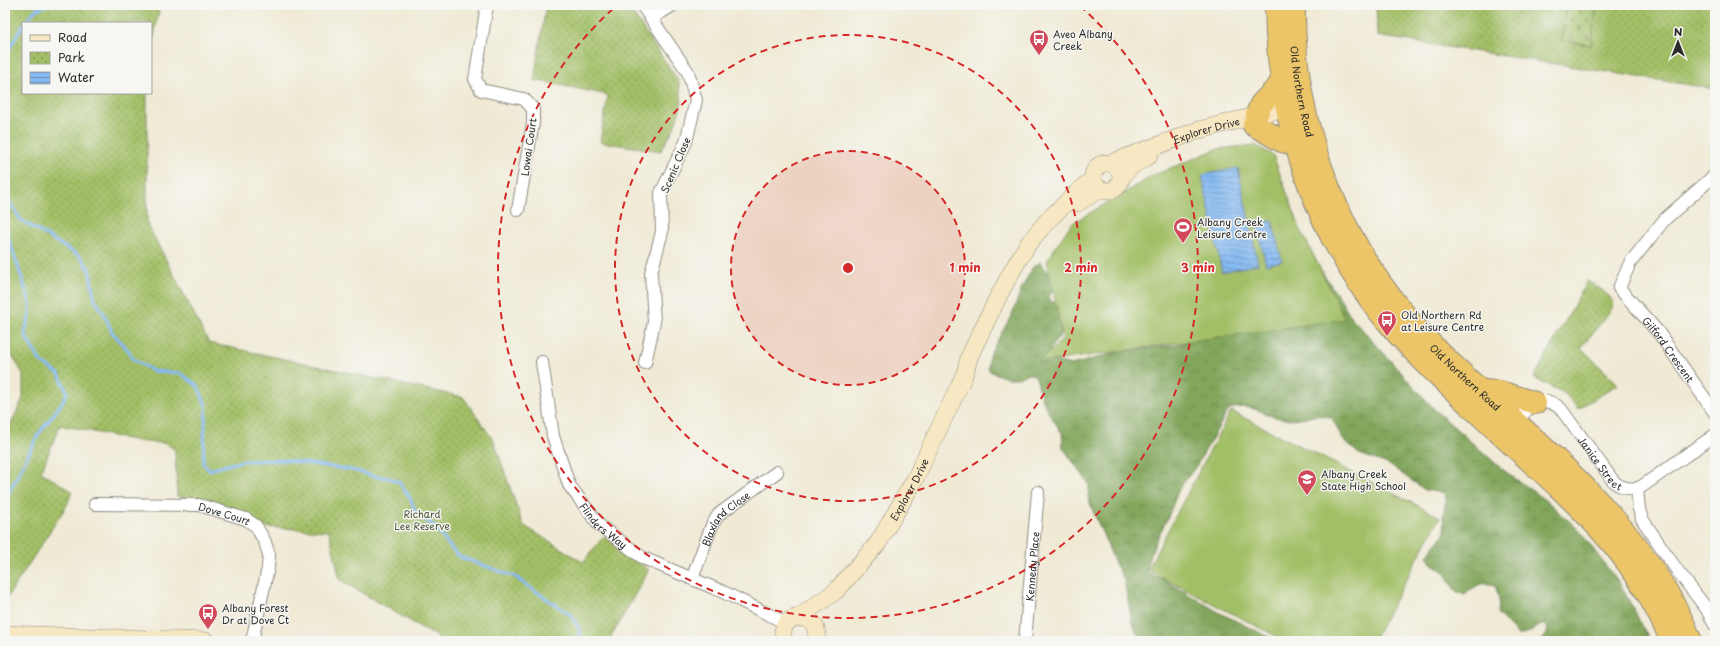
<svg xmlns="http://www.w3.org/2000/svg" width="1720" height="646" viewBox="0 0 1720 646" font-family="'Playpen Sans',sans-serif">
  <style>
    .forest { fill: url(#forest-crowns); stroke: #566843 }
    .cemetery { fill: url(#cemetery-stones); stroke: #677548 }
    .park { fill: url(#park-dots); stroke: #677548 }
    .garden { fill: #a3bf66; stroke: #677548 }
    .water { fill: url(#water-rules); stroke: #58728f }
    .lines { fill: none; stroke-linecap: round; stroke-linejoin: round }
    .stream { stroke: #85b9f3; stroke-width: 3 }
    .street-casing { stroke: #8e8a80; stroke-width: 14 }
    .secondary-casing { stroke: #8e8a80; stroke-width: 18 }
    .highway-casing { stroke: #8e8a80; stroke-width: 24 }
    .street { stroke: #fff; stroke-width: 12 }
    .secondary { stroke: #f7e8c3; stroke-width: 17 }
    .highway { stroke: #ecc569; stroke-width: 22 }
    .ring { fill: none; stroke: #d62828; stroke-width: 2; stroke-dasharray: 7 5 }
    .labels { text-anchor: middle; dominant-baseline: central; stroke-width: 3; stroke-linejoin: round; paint-order: stroke }
    .poi-label { font-size: 10px; fill: #2b2b2b; stroke: #f6f6f2; text-anchor: start }
    .street-label { font-size: 10px; fill: #2b2b2b; stroke: #f6f6f2 }
    .park-label { font-size: 10px; fill: #4f573d; stroke: #f6f6f2 }
    .centre { fill: #d62828; stroke: #f6f6f2; stroke-width: 2 }
    .ring-label { font-size: 12px; text-anchor: middle; font-weight: bold; fill: #d62828; stroke: #f6f6f2; stroke-width: 3; stroke-linejoin: round; paint-order: stroke }
  </style>
  <defs>
    <pattern id="forest-crowns" width="20" height="18" patternUnits="userSpaceOnUse"><rect width="20" height="18" fill="#82a65b"/><path d="M2 6a3 3 0 1 1 6 0M12 15a3 3 0 1 1 6 0" fill="none" stroke="#6b874b"/></pattern>
    <pattern id="cemetery-stones" width="16" height="16" patternUnits="userSpaceOnUse"><rect width="16" height="16" fill="#a3bf66"/><path d="M2 7V4a2 2 0 0 1 4 0v3zM10 15v-3a2 2 0 0 1 4 0v3z" fill="#859b54"/></pattern>
    <pattern id="park-dots" width="8" height="8" patternUnits="userSpaceOnUse"><rect width="8" height="8" fill="#a3bf66"/><path d="M2 2h.1M6 6h.1" fill="none" stroke="#859b54" stroke-width="1.8" stroke-linecap="round"/></pattern>
    <pattern id="water-rules" width="6" height="5" patternUnits="userSpaceOnUse"><rect width="6" height="5" fill="#85b9f3"/><path d="M0 2.5h6" fill="none" stroke="#6d97c5"/></pattern>
  </defs>
  <rect width="100%" height="100%" fill="#f6f6f2"/>
  <filter id="ink" filterUnits="userSpaceOnUse"><feTurbulence type="fractalNoise" baseFrequency=".025" numOctaves="2"/><feDisplacementMap in="SourceGraphic" scale="8" xChannelSelector="R" yChannelSelector="G"/><feConvolveMatrix kernelMatrix="1 2 1 2 8 2 1 2 1" color-interpolation-filters="sRGB"/></filter>
  <filter id="wash" filterUnits="userSpaceOnUse"><feTurbulence type="fractalNoise" baseFrequency=".012" numOctaves="4" result="noise"/><feDisplacementMap in="SourceGraphic" scale="16" xChannelSelector="R" yChannelSelector="G"/><feGaussianBlur stdDeviation="0.9" result="paint"/><feColorMatrix in="noise" values="0 0 0 0 0 0 0 0 0 0 0 0 0 0 0 0 0 1.4 0 .05"/><feComposite in="paint" operator="in"/></filter>
  <g filter="url(#wash)">
    <rect width="100%" height="100%" fill="#f0ead5"/>
    <path class="forest" d="M1040,262L1049,273L1054,275V290L1048,297L1050,301L1055,302C1059,306 1065,328 1062,333C1059,339 1053,343 1050,349L1052,360L1071,365L1118,352L1177,345L1196,339L1321,270L1353,319L1436,411L1502,469L1549,503L1578,529L1622,587L1650,641H1541L1547,633L1548,628L1545,624C1534,627 1527,635 1518,635L1498,614L1499,599L1495,585C1481,581 1475,586 1465,595L1456,592L1444,572L1431,563L1427,555L1440,540L1445,532L1443,517L1446,498L1444,493L1425,490L1388,464L1359,454L1343,440L1332,418C1318,412 1303,419 1289,419C1264,419 1259,402 1229,409L1197,465L1179,489L1168,517L1155,543L1146,570L1149,574L1161,578L1220,613L1277,641H1140L1132,622L1124,580L1115,563L1093,511L1088,497L1089,487L1087,481L1063,448L1062,433L1047,410L1041,396L1036,377L1032,374H1027L1018,378H1007L991,372L988,368L989,356L1012,314L1021,290L1032,268Z"/>
    <path class="cemetery" d="M1566,5H1597L1592,45L1561,41Z"/>
    <g class="park">
      <path d="M5,5H160L151,53V23H23V93H147V223L209,343L463,397L494,441L523,525L583,562L604,536L649,570L611,637L614,641H444L340,580L329,531L263,527L250,516L222,504L177,496L175,450L166,443L143,442L60,425L41,472L72,491L67,505L5,601V437L23,398V374L5,343Z"/>
      <path d="M546,5H627L679,82L682,103L674,128L661,151L600,142L608,95L534,80Z"/>
      <path d="M1376,5H1566L1561,41L1591,45L1597,5H1715V89L1377,36Z"/>
      <path d="M1587,281C1597,287 1612,294 1614,306L1581,348L1618,384L1578,409L1564,393L1534,378Z"/>
    </g>
    <g class="garden">
      <path d="M1255,145L1273,155L1300,228L1345,319L1038,363L1063,339L1047,260L1071,224L1154,175L1217,149Z"/>
      <path d="M1231,411L1440,517L1373,641H1286L1147,570Z"/>
    </g>
    <g class="water">
      <path d="M1238,168L1258,264L1222,272L1202,175Z"/>
      <path d="M1272,220L1282,261L1266,265L1256,223Z"/>
    </g>
    <g class="lines">
      <g class="stream">
        <path d="M25,23L35,10L47,5"/>
        <path d="M5,56L23,25"/>
        <path d="M5,195L21,220L81,257L89,269L95,300L104,314L112,332L129,351L133,359L153,371L180,373L198,386L206,406L203,463L209,470L242,461L283,460L352,470L374,476L389,478L399,482L410,498L417,516L433,525L451,548L460,557L516,577L523,583L571,615L580,631L579,641"/>
        <path d="M5,500L38,435L62,403L67,392L59,374L41,362L28,341L25,332L30,315V303L6,230V199"/>
      </g>
    </g>
  </g>
  <g filter="url(#ink)">
    <g class="lines">
      <g class="street-casing">
        <g id="street">
          <path d="M487,5L475,79L481,90L524,99L533,109V123L518,210"/>
          <path d="M642,5L688,72L696,100L686,142L661,193L662,232L651,273L654,322L645,363"/>
          <path d="M652,18L673,5"/>
          <path id="s1" d="M1715,175L1665,219L1630,263L1619,288L1658,332L1715,413"/>
          <path id="s2" d="M542,362L553,436L569,485L599,525L643,558L721,591L786,623"/>
          <path id="s3" d="M1513,426C1527,409 1539,390 1561,409L1614,482C1622,488 1632,490 1641,487L1715,435"/>
          <path d="M1637,489L1639,509L1642,519L1677,570L1706,608L1715,625"/>
          <path id="s4" d="M95,504L199,505L246,519L256,526L265,542L269,555L268,568L252,641"/>
          <path id="s5" d="M692,579L712,525L719,514L777,472"/>
          <path id="s6" d="M1025,641L1038,492"/>
        </g>
      </g>
      <g class="secondary-casing">
        <g id="secondary">
          <circle cx="1107" cy="177" r="14"/>
          <path id="s7" d="M1111,163L1199,130L1298,105"/>
          <path d="M1122,176L1133,165L1149,156"/>
          <path d="M1078,203L1100,189"/>
          <path id="s8" d="M799,617L836,591L878,543L914,481L964,376L970,355L999,295L1012,271L1028,244L1047,221L1072,197L1093,179"/>
          <path d="M5,634L206,641"/>
          <path d="M784,641C775,608 826,612 815,641"/>
        </g>
      </g>
      <g class="highway-casing">
        <g id="highway">
          <path d="M1276,5C1277,123 1318,244 1397,333C1431,371 1469,404 1506,439C1542,472 1579,504 1611,542C1636,571 1656,606 1672,641"/>
          <path id="s9" d="M1294,5C1292,131 1344,256 1432,345C1526,438 1640,514 1691,641"/>
          <path d="M1257,114L1261,104L1282,83"/>
          <path d="M1254,125L1282,141L1296,145"/>
          <path d="M1481,391L1500,392L1535,403"/>
        </g>
      </g>
      <use href="#street" class="street"/>
      <use href="#secondary" class="secondary"/>
      <use href="#highway" class="highway"/>
    </g>
  </g>
  <circle cx="848" cy="268" r="117" fill="#d62828" fill-opacity=".12"/>
  <g class="ring">
    <circle cx="848" cy="268" r="117"/>
    <circle cx="848" cy="268" r="233"/>
    <path d="M1080 6A350 350 0 1 1 616 6"/>
  </g>
  <defs>
    <g id="bus-pin" transform="scale(1)"><path d="M0 17L-7.5 6A9.5 9.5 0 1 1 7.5 6Z" fill="#d1495b" stroke="#f6f6f2"/><path d="M-5-6H5V4H4V6H2V4H-2V6H-4V4H-5ZM-3.5-4V0h7V-4ZM-3.5 1.2v1.5H-2V1.2ZM2 1.2v1.5H3.5V1.2Z" fill="#fff"/></g>
    <g id="stadium-pin" transform="scale(1)"><path d="M0 17L-7.5 6A9.5 9.5 0 1 1 7.5 6Z" fill="#d1495b" stroke="#f6f6f2"/><path d="M0-5a6.5 5 0 1 0 0 10a6.5 5 0 1 0 0-10ZM-3.5-1.8h7v3.6h-7Z" fill="#fff"/></g>
    <g id="school-pin" transform="scale(1)"><path d="M0 17L-7.5 6A9.5 9.5 0 1 1 7.5 6Z" fill="#d1495b" stroke="#f6f6f2"/><path d="M0-5L7-2L0 1L-7-2ZM-4 1L0 2.5L4 1V4Q0 6-4 4Z" fill="#fff"/></g>
  </defs>
  <g fill-rule="evenodd">
    <use href="#bus-pin" x="1039" y="39"/>
    <use href="#stadium-pin" x="1183" y="227"/>
    <use href="#bus-pin" x="1387" y="320"/>
    <use href="#school-pin" x="1307" y="479"/>
    <use href="#bus-pin" x="208" y="613"/>
  </g>
  <g class="labels">
    <g class="poi-label">
      <text x="1053" y="33">Aveo Albany<tspan x="1053" dy="12">Creek</tspan></text>
      <text x="1197" y="221">Albany Creek<tspan x="1197" dy="12">Leisure Centre</tspan></text>
      <text x="1401" y="314">Old Northern Rd<tspan x="1401" dy="12">at Leisure Centre</tspan></text>
      <text x="1321" y="473">Albany Creek<tspan x="1321" dy="12">State High School</tspan></text>
      <text x="222" y="607">Albany Forest<tspan x="222" dy="12">Dr at Dove Ct</tspan></text>
    </g>
    <g class="street-label">
      <text stroke="none"><textPath href="#s9" startOffset="87">Old Northern Road</textPath></text>
      <text stroke="none"><textPath href="#s7" startOffset="101">Explorer Drive</textPath></text>
      <text transform="translate(528 147) rotate(-82)">Lowai Court</text>
      <text transform="translate(675 165) rotate(-67)">Scenic Close</text>
      <text stroke="none"><textPath href="#s1" startOffset="229">Gilford Crescent</textPath></text>
      <text stroke="none"><textPath href="#s9" startOffset="423">Old Northern Road</textPath></text>
      <text stroke="none"><textPath href="#s3" startOffset="127">Janice Street</textPath></text>
      <text stroke="none"><textPath href="#s8" startOffset="171">Explorer Drive</textPath></text>
      <text stroke="none"><textPath href="#s4" startOffset="131">Dove Court</textPath></text>
      <text stroke="none"><textPath href="#s5" startOffset="71">Blaxland Close</textPath></text>
      <text stroke="none"><textPath href="#s2" startOffset="180">Flinders Way</textPath></text>
      <text stroke="none"><textPath href="#s6" startOffset="75">Kennedy Place</textPath></text>
    </g>
    <g class="park-label">
      <text x="422" y="513">Richard<tspan x="422" dy="12">Lee Reserve</tspan></text>
    </g>
  </g>
  <circle cx="848" cy="268" r="6" class="centre"/>
  <g class="ring-label">
    <text x="965" y="272">1 min</text>
    <text x="1081" y="272">2 min</text>
    <text x="1198" y="272">3 min</text>
  </g>
  <rect width="1720" height="646" fill="none" stroke="#f6f6f2" stroke-width="20"/>
  <rect x="22" y="22" width="130" height="72" fill="#f6f6f2" stroke="#a5a5a2"/>
  <rect x="30" y="35" width="20" height="6" fill="#f7e8c3" stroke="#a5a5a2"/>
  <text x="58" y="42" font-size="12" fill="#2b2b2b">Road</text>
  <rect x="30" y="52" width="20" height="12" fill="url(#park-dots)" stroke="#a5a5a2"/>
  <text x="58" y="62" font-size="12" fill="#2b2b2b">Park</text>
  <rect x="30" y="72" width="20" height="12" fill="url(#water-rules)" stroke="#a5a5a2"/>
  <text x="58" y="82" font-size="12" fill="#2b2b2b">Water</text>
  <g transform="translate(1678 42)" stroke="#f6f6f2" stroke-width="3" paint-order="stroke">
  <path d="M0-3L7 15L0 10L-7 15Z" fill="#2b2b2b"/>
  <text y="-6" font-size="11" font-weight="bold" text-anchor="middle" fill="#2b2b2b">N</text>
  </g>
</svg>
